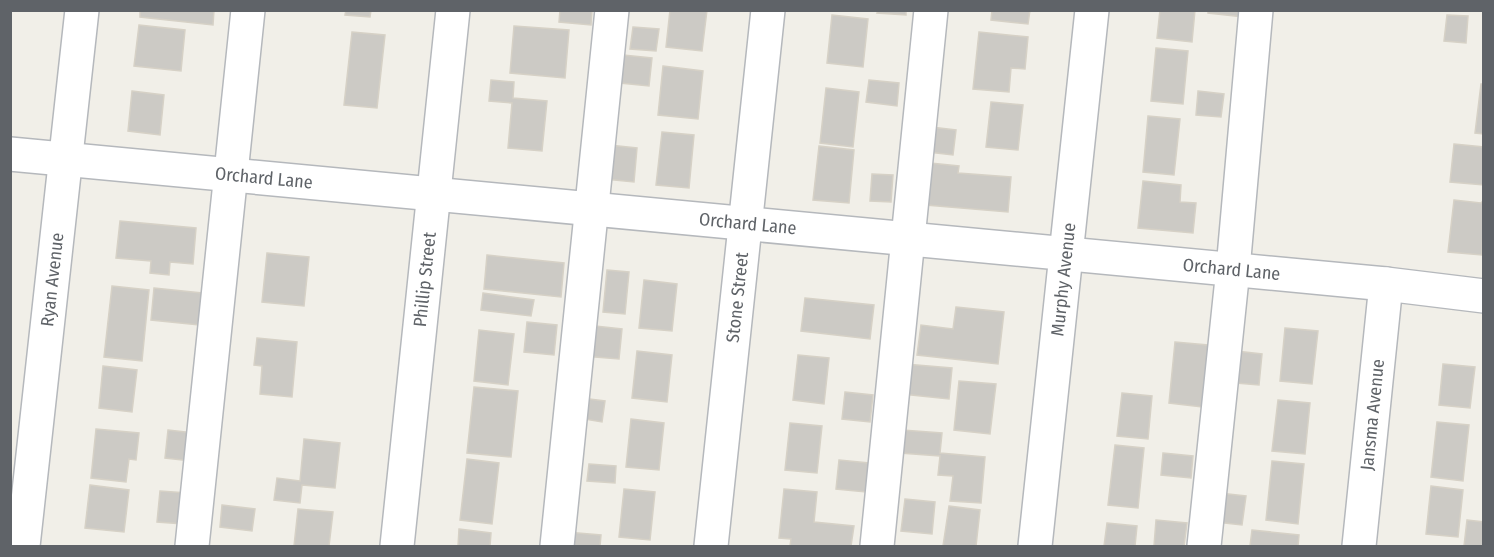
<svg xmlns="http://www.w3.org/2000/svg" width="1494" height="557" viewBox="0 0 1494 557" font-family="'Fira Sans Condensed',sans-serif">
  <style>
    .building { fill: #cccac5; stroke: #d6d1c6; stroke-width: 1.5 }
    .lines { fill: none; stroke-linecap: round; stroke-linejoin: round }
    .minor-casing { stroke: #b5b8bc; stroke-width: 36 }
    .minor { stroke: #fff; stroke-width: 33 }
    .labels { text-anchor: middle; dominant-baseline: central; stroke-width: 5; stroke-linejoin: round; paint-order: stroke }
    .street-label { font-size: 18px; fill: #5f6368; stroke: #fff }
  </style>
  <rect width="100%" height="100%" fill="#f1efe8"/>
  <g class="building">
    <path d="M140,10H214L213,25L140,17Z"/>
    <path d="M346,10H371L370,17L345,15Z"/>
    <path d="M560,10H592L591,25L559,22Z"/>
    <path d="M670,10H707L702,51L666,47Z"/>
    <path d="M878,10H906V15L877,13Z"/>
    <path d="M992,10H1030L1028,24L991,20Z"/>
    <path d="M1160,10H1195L1192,42L1157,38Z"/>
    <path d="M1208,10H1244L1243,17L1208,13Z"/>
    <path d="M832,15L868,19L863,67L827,63Z"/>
    <path d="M1447,15L1468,16L1466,43L1444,41Z"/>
    <path d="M139,25L185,30L181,71L134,66Z"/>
    <path d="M514,26L569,30L565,78L510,73Z"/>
    <path d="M633,27L659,29L656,51L630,49Z"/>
    <path d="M352,32L385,35L377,108L344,105Z"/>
    <path d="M979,32L1028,37L1025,69L1011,68L1009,92L973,89Z"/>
    <path d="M1156,48L1188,51L1183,104L1151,101Z"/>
    <path d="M623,55L652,58L649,86L620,83Z"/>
    <path d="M663,66L703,71L698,119L658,115Z"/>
    <path d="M491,80L514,82L513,98L547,101L542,151L508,148L512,103L489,101Z"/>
    <path d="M869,80L899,83L897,106L866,102Z"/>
    <path d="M1481,84H1484V134L1475,133Z"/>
    <path d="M826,88L859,92L853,147L820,143Z"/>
    <path d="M132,91L164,95L160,135L128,131Z"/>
    <path d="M1198,91L1224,94L1221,117L1196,115Z"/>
    <path d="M991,102L1023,105L1018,150L986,147Z"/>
    <path d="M1148,116L1180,119L1174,175L1143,172Z"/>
    <path d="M931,127L956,130L953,155L928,152Z"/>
    <path d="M662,132L694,135L689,188L656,185Z"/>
    <path d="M1454,144L1484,147V185L1450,182Z"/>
    <path d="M609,145L637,148L634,182L605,179Z"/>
    <path d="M819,146L854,150L849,203L813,200Z"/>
    <path d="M930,163L959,166L958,173L1011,177L1008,212L926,205Z"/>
    <path d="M872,174L893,175L891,202L870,201Z"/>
    <path d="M1143,181L1181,185L1180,202L1196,203L1193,233L1138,228Z"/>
    <path d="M1454,200L1481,203L1484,200L1482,255L1448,252Z"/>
    <path d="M120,221L196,228L193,264L170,262L169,275L150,273L151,261L116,258Z"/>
    <path d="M267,253L309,257L304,306L262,302Z"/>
    <path d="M487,255L564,263L561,297L484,289Z"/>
    <path d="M607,270L629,272L625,314L603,312Z"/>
    <path d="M644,280L677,284L672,331L639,328Z"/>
    <path d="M112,286L149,290L142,361L104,357Z"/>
    <path d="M154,288L202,293L199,325L151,320Z"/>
    <path d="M483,293L534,300L531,316L481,310Z"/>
    <path d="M805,298L874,305L870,339L801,331Z"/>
    <path d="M956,307L1004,312L998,364L917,355L921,325L953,329Z"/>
    <path d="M527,322L557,325L554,355L524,352Z"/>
    <path d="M586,325L622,329L619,359L583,356Z"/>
    <path d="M1285,328L1318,331L1312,384L1280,381Z"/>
    <path d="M479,330L514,334L508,385L474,381Z"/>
    <path d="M257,338L297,342L292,397L260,394L262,366L254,365Z"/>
    <path d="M1175,342L1208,345L1202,407L1169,403Z"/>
    <path d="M1227,350L1262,354L1259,385L1224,382Z"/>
    <path d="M637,351L672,355L667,402L632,398Z"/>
    <path d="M798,355L829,358L824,404L793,400Z"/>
    <path d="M905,364L952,368L949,399L902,394Z"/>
    <path d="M1443,364L1475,367L1470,408L1439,405Z"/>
    <path d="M103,366L137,370L132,412L99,408Z"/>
    <path d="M959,381L996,384L990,434L954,430Z"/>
    <path d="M474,387L518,391L511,457L467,453Z"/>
    <path d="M845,392L873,395L870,422L842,419Z"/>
    <path d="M1122,393L1152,396L1148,439L1117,436Z"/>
    <path d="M581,398L605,401L602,422L578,418Z"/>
    <path d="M1278,400L1310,403L1305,454L1272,451Z"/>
    <path d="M631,419L664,423L659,470L626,467Z"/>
    <path d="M1437,422L1469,425L1463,481L1431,477Z"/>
    <path d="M790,423L822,426L817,473L785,470Z"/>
    <path d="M96,429L139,433L136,460L129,459L126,482L91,478Z"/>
    <path d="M168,430L194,433L191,461L165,458Z"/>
    <path d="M902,430L942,433L940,453L985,457L981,503L950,501L953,476L938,475L940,456L900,453Z"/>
    <path d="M304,439L340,443L335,488L302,485L300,503L274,500L277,478L300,481Z"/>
    <path d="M1115,445L1144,448L1138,508L1108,505Z"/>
    <path d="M1163,453L1193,456L1191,478L1161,475Z"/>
    <path d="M467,459L499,463L492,524L460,520Z"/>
    <path d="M839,460L869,463L866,492L836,489Z"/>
    <path d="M1272,461L1304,464L1298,524L1266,520Z"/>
    <path d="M589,464L616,466L615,483L587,481Z"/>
    <path d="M90,485L129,490L124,532L85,528Z"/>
    <path d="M1431,486L1463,490L1458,537L1426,534Z"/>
    <path d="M624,489L655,492L650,540L619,537Z"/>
    <path d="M784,489L817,492L814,522L854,526L851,546H790L791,539L779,538Z"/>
    <path d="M160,491L187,493L183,524L157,522Z"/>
    <path d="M1219,493L1246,496L1242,525L1216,522Z"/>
    <path d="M905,499L935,502L932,534L901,531Z"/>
    <path d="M222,505L255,509L252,531L220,527Z"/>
    <path d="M949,506L980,510L976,546H943Z"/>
    <path d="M298,509L333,512L329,546H294Z"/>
    <path d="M1156,520L1187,523L1184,546H1154Z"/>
    <path d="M1467,520L1484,522V546H1464Z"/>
    <path d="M1107,523L1137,526L1135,546H1104Z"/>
    <path d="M459,529L491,533L490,546H458Z"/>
    <path d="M1252,530L1299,535L1298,546H1250Z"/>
    <path d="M566,532L601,535L600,546H565Z"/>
  </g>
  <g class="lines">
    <g class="minor-casing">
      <g id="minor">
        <path id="s1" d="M10,154L1386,284L1484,296"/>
        <path id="s2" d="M23,546L82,10"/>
        <path d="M192,546L248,10"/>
        <path id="s3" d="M397,546L453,10"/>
        <path d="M557,546L612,10"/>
        <path id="s4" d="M711,546L768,10"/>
        <path d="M877,546L931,10"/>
        <path id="s5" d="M1035,546L1092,10"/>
        <path d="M1204,546L1233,269L1256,10"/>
        <path id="s6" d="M1359,546L1386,284"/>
      </g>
    </g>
    <use href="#minor" class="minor"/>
  </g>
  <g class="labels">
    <g class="street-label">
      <text stroke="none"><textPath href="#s1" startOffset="255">Orchard Lane</textPath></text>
      <text stroke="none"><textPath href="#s1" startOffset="741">Orchard Lane</textPath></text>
      <text stroke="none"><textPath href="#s1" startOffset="1227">Orchard Lane</textPath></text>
      <text stroke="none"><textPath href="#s3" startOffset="268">Phillip Street</textPath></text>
      <text stroke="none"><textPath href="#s5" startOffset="268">Murphy Avenue</textPath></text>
      <text stroke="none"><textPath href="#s2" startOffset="268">Ryan Avenue</textPath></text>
      <text stroke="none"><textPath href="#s4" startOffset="250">Stone Street</textPath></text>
      <text stroke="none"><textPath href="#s6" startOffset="132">Jansma Avenue</textPath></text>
    </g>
  </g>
  <rect width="1494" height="557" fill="none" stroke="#5f6368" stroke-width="24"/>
</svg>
